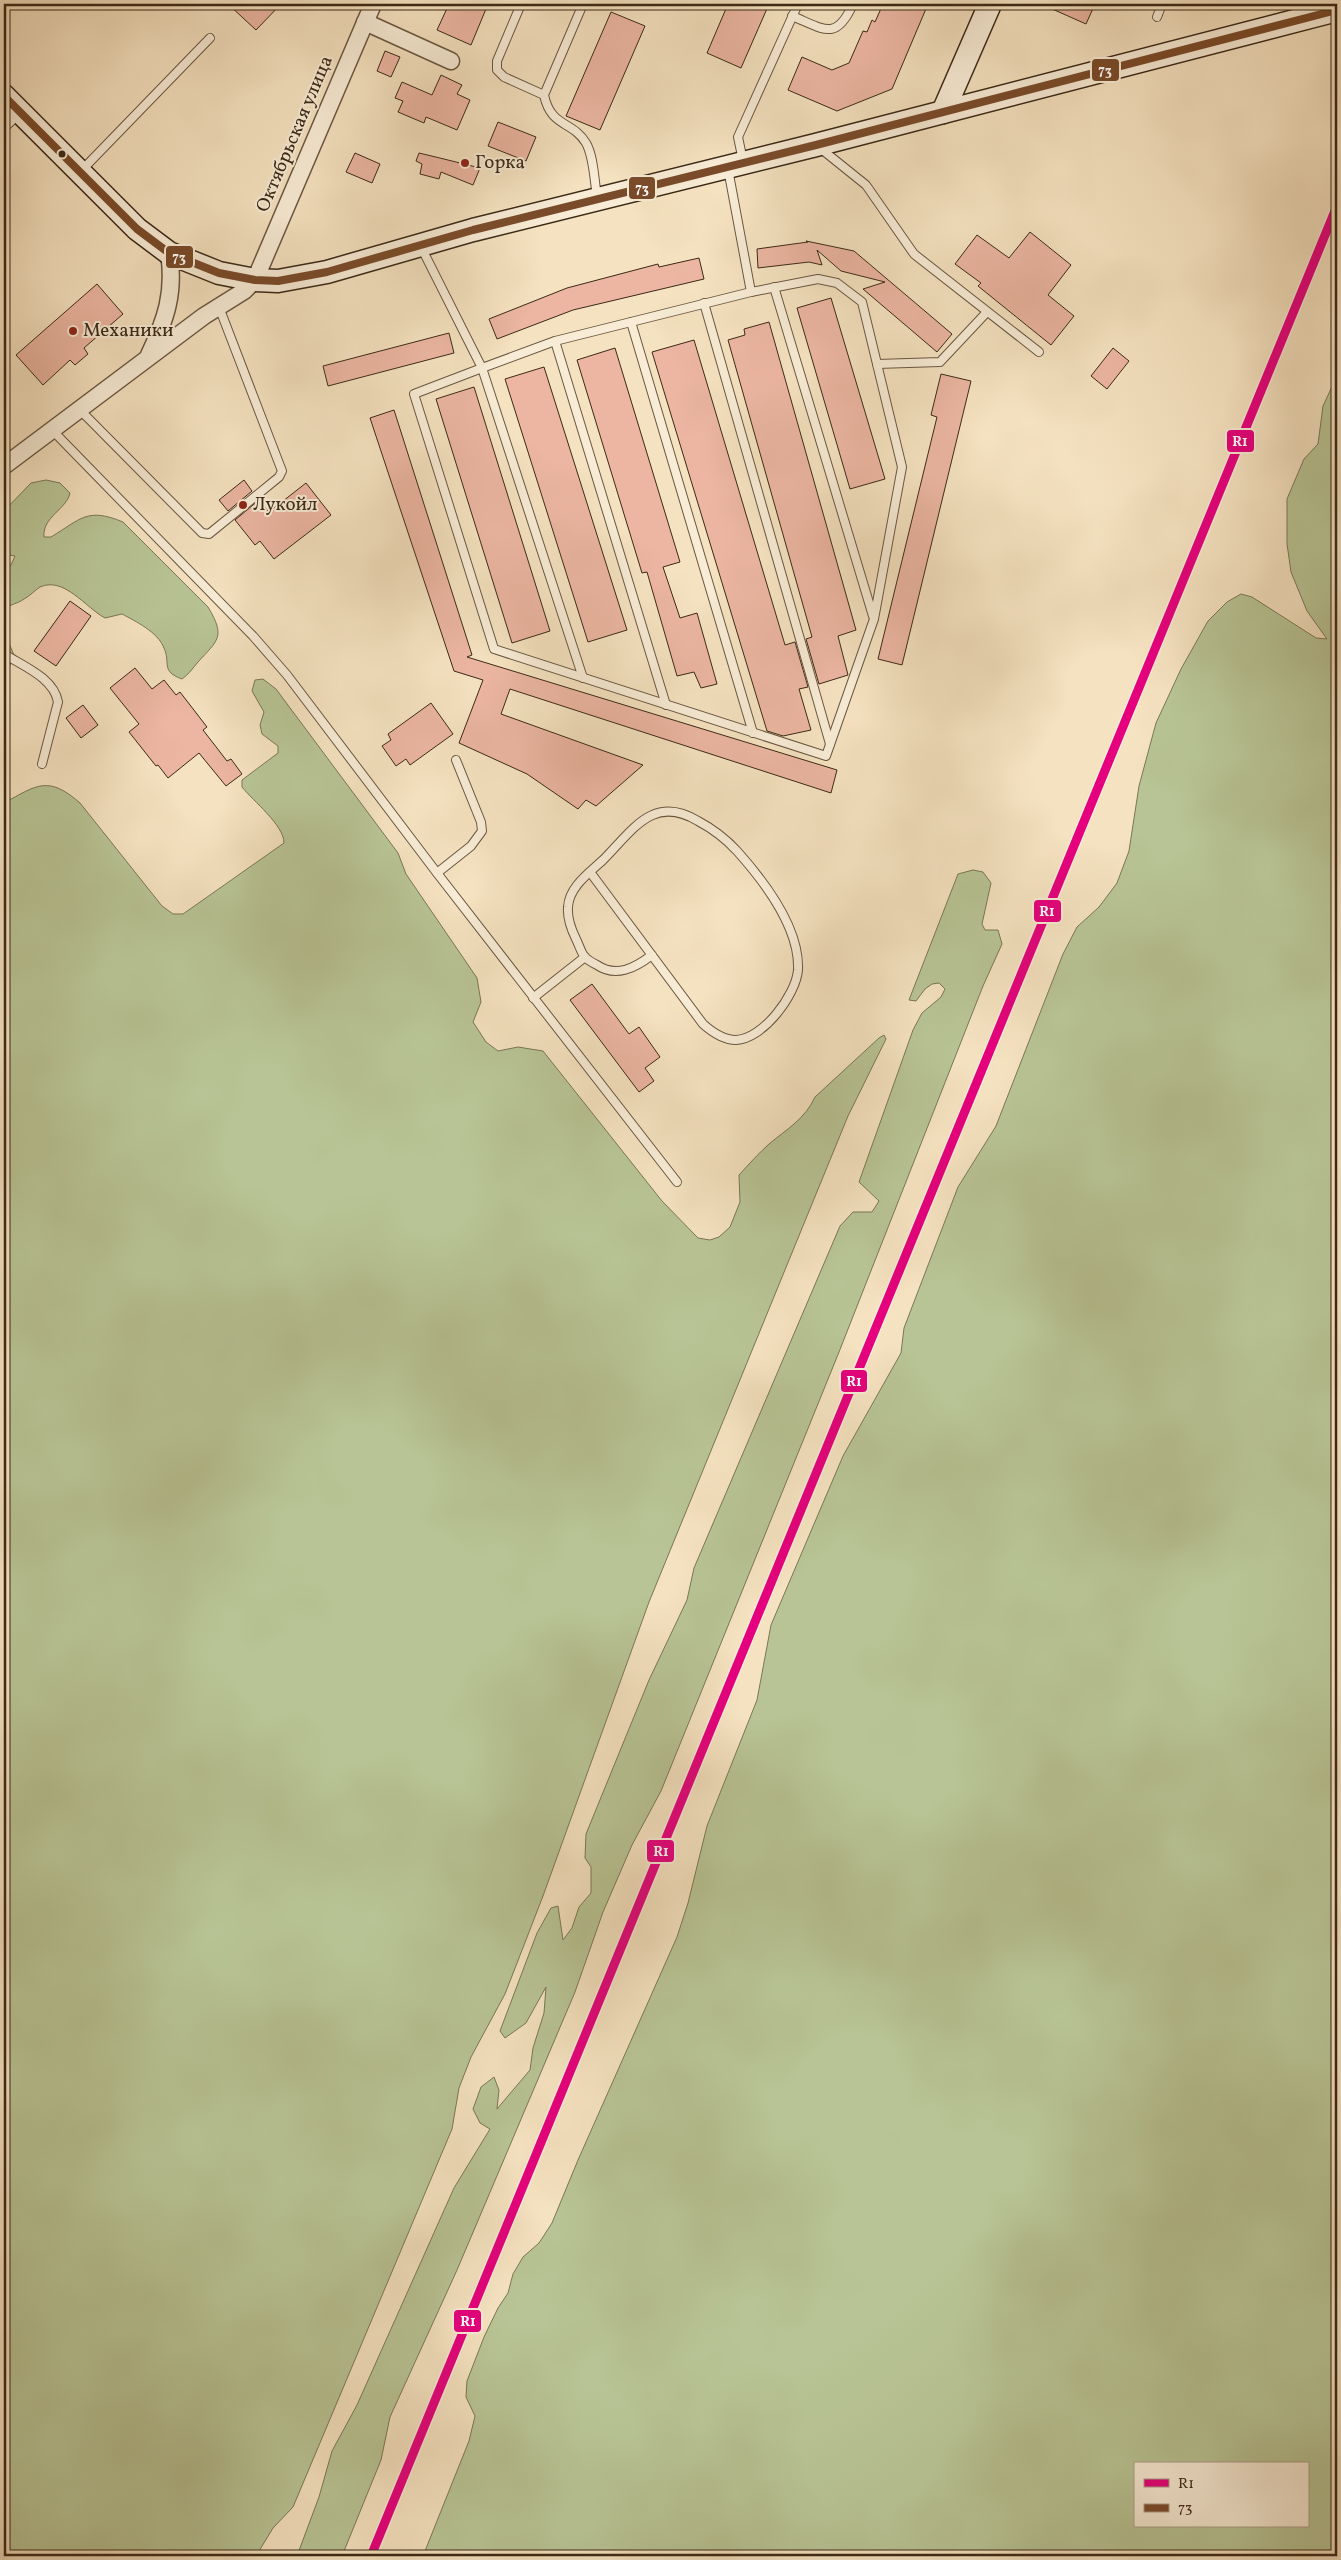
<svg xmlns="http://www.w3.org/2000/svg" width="1341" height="2560" viewBox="0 0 1341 2560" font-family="Vollkorn,serif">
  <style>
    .green { fill: #b8c495; stroke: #7a7656; fill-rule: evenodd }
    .building { fill: #ecb6a2; stroke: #3b2917 }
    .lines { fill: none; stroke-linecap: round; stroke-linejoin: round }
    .lane-casing { stroke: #6a5741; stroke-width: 10 }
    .street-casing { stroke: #6a5741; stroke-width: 19 }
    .secondary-casing { stroke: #3b2917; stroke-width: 25 }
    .lane { stroke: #f8ecd6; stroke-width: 8 }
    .street { stroke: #f8ecd6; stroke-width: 16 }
    .secondary { stroke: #f8ecd6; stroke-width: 22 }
    .bus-1-casing { stroke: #f8ecd6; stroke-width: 11 }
    .bus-1 { stroke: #7a4b2a; stroke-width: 8 }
    .rail-1-casing { stroke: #f8ecd6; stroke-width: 12 }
    .rail-1 { stroke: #e5007d; stroke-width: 9 }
    .bus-dot { fill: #3b2917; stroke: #f8ecd6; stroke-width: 2 }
    .poi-dot { fill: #8f2418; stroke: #f8ecd6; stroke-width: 2 }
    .labels { text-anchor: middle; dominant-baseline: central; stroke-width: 4; stroke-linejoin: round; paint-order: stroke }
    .street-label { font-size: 19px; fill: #3b2917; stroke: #f8ecd6 }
    .poi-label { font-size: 19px; fill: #3b2917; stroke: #f8ecd6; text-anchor: start }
    .line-badge { stroke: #f8ecd6; stroke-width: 2 }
    .badge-label { font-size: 14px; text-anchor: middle; font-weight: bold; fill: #fff }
  </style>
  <rect width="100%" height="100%" fill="#f5e2c0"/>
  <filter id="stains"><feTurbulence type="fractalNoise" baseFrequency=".004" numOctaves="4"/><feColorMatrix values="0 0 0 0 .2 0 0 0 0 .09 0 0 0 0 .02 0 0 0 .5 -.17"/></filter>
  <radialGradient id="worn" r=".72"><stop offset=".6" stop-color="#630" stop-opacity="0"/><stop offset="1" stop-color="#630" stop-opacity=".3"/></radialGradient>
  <g class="green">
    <path d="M1337,376V2556H423L469,2441L475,2416L466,2397L467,2381L484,2337L498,2308L508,2293L513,2274L523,2257L539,2243L552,2223L578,2160L677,1937L688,1903L707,1826L757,1700L771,1625L843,1456L901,1353L904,1328L958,1187L996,1126L1063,954L1077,927L1099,907L1117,883L1129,851L1139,786L1156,723L1181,669L1208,621L1227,602L1241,594L1252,597L1316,638L1327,639L1307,611L1291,572L1287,544V499L1304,459L1318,444L1323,406ZM1135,2464H1307V2526H1135Z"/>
    <path d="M46,480L60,483L70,493C67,509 42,517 44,537H51C81,519 87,507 123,522L208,607C226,637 218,640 198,662C193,668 189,674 182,679C160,671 171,663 164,648C158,632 135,621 122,614L105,618C86,608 64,576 40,587C35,590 30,596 24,599C17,604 10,604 4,610V570L11,565L15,556L4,554V511L31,483Z"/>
    <path d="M4,632L14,655L8,670L4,674Z"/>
    <path d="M263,679L276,689L398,853L406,874L477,978L481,1002L473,1022L486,1042L498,1051L518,1047L543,1051L662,1201L698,1238L710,1240L719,1237L730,1227L740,1202L739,1175C749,1164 759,1153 769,1144C787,1129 805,1119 815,1097L879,1038L884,1035L886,1039L848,1116L649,1602L543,1896L505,1994L471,2057L459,2088L452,2129L293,2507L273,2528L256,2556H4V803C37,785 48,775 80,803L162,906L173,914H183L284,843C284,825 253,801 242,787V780L278,753V746L262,734L260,725L264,712L252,691L255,680Z"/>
    <path d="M973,870L983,872L991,883L982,924L985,930H998L1002,944L983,986L839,1352L661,1791L632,1845L603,1912L575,1992L457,2270L390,2417L381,2460L342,2556H297L319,2497L332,2451L357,2405L454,2188L490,2129L480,2123L473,2109L481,2087L494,2077L499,2090L497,2109L530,2070L533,2048L544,2013L546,1987L526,2023L505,2038L500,2031L537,1933L551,1908L558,1906L563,1940L572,1928L579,1907L591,1893V1867L585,1858L586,1834L649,1680L687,1600L694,1568L840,1226L853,1212H872L879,1201L859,1182L913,1030L922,1013L941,997L945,989L939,983L932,984L925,989L916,1001L909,1000L958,874Z"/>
  </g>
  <g class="building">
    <path d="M228,4H281L256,30Z"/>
    <path d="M449,4H488L471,45L437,30Z"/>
    <path d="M728,4H769L741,68L707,53Z"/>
    <path d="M883,4H928L892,89L837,111L788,90L802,57L832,70L849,63L863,31L867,32L872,20L875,22Z"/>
    <path d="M1041,4H1095L1086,24Z"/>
    <path d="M611,12L645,26L600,130L566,116Z"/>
    <path d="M385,51L400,57L391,77L377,71Z"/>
    <path d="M441,75L462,85L457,94L470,100L457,130L426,117L424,123L398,112L403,101L395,98L402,82L432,95Z"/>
    <path d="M498,122L536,137L526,161L488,146Z"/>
    <path d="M355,153L380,164L372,183L346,172Z"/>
    <path d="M419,153L444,159L480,168L473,185L441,172L439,179L420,174L422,164L416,161Z"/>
    <path d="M1030,232L1071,265L1048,295L1074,316L1051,345L978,286L981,283L955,264L977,235L1009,258Z"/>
    <path d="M806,241L854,251L952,334L937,352L863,289L885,282L841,271L817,250L822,265L809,262L758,268L757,249L808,242Z"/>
    <path d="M699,258L704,279L573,310L497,339L489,319L567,288L658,264L659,267Z"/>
    <path d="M97,284L123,314L84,348L88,354L75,365L70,360L43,385L16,355Z"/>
    <path d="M831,298L885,479L850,489L797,308Z"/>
    <path d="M769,322L856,630L838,636L848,675L819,684L806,639L812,637L728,340L745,335L744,329Z"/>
    <path d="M449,333L454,353L328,386L323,366Z"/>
    <path d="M694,340L785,645L795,642L808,687L799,689L811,730L783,736L767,731L652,352Z"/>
    <path d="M615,348L680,562L663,567L680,618L697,613L717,684L701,688L694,672L677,676L647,572L642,573L577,360Z"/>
    <path d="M1113,348L1129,361L1107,389L1091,376Z"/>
    <path d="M544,367L627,630L588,642L505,379Z"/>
    <path d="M941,374L971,381L902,665L878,659L937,417L931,415Z"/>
    <path d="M474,387L550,631L512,643L436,399Z"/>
    <path d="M394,410L472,655L467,657L837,770L831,793L510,689L501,714L643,765L596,806L586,800L578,809L527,774L459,743L483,680L454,671L370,418Z"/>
    <path d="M244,480L252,491L228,511L219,500Z"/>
    <path d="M306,483L331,515L274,559L260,541L255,545L235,520L259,500L269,512Z"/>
    <path d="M70,601L91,616L56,666L34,651Z"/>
    <path d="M135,668L152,689L164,680L176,695L180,692L207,727L203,730L227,761L231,759L242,774L226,786L199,753L168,778L158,765L156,766L129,732L139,724L110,688Z"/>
    <path d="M431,703L453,734L410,765L406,759L396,766L382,746L391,740L388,734Z"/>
    <path d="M83,705L98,725L81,738L66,718Z"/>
    <path d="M592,984L629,1034L639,1027L660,1057L645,1068L654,1081L639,1092L570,1000Z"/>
  </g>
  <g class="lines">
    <g class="lane-casing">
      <g id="lane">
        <path d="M521,4L497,61V70L504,77L544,95"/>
        <path d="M583,4L544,95C551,128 572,120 586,143C594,157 594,180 597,196"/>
        <path d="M792,16C824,29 836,42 853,4"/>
        <path d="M1157,17L1162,4"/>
        <path d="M4,128L19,114"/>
        <path d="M820,148L866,185L914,254L1039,352"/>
        <path d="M743,161L738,137L798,4"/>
        <path d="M82,170L210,38"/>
        <path d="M421,247L482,368L414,394L494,649L826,756L874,619L902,467L862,302L837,283L818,279L751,292"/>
        <path d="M774,287L873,616"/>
        <path d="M704,303L830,744"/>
        <path d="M631,322L753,733"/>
        <path d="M555,341L666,705"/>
        <path d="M877,364L940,362L987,312"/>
        <path d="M80,410L202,533L209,534L279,477L282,471L219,307"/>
        <path d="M52,430L253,636L287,675L437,873L677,1182"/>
        <path d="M4,654C23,666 54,678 58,702L42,764"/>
        <path d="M583,678L482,368L555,341L751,292L728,169"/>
        <path d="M590,872L703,1024C712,1032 723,1040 736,1040C763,1039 796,995 798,970C800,928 763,880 737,851C726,839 713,829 698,821C653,794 633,830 603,860C589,873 569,887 568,907C567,919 571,929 576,939C579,945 581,952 584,956C587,960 593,963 597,965C616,978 635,968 652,955"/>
        <path d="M437,873L471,846L482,831L481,822L456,760"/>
        <path d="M533,998L585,957"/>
      </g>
    </g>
    <g class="street-casing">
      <g id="street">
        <path d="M365,22L451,61"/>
        <path d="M149,355C166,319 175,293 169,253"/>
        <path d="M4,466L204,316L244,291L255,280L373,4"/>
      </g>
    </g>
    <g class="secondary-casing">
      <g id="secondary">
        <path d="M4,96L137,229L169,253L219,273L255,280L278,281L327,272L473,230L816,145L1337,10"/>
        <path d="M943,112L990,4"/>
      </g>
    </g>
    <use href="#lane" class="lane"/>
    <use href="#street" class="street"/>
    <use href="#secondary" class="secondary"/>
    <g class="bus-1-casing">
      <path id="bus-1" d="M4,96L137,229L169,253L219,273L255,280L278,281L327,272L473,230L816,145L1337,10"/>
    </g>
    <use href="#bus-1" class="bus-1"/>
    <g class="rail-1-casing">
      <path id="rail-1" d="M371,2556L1337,206"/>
    </g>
    <use href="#rail-1" class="rail-1"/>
  </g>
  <circle class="bus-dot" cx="62" cy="154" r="4.5"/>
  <g class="poi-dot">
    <circle cx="465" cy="163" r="5"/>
    <circle cx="73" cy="331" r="5"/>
    <circle cx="243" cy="505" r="5"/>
  </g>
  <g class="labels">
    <g class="street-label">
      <text transform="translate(295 134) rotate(-67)">Октябрьская улица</text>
    </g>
    <g class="poi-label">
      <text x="475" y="163">Горка</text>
      <text x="83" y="331">Механики</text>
      <text x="253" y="505">Лукойл</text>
    </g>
  </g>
  <g class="line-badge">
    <rect x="1091" y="58" width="29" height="24" rx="5" fill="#7a4b2a"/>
    <rect x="628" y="176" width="28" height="24" rx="5" fill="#7a4b2a"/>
    <rect x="165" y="245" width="29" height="24" rx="5" fill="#7a4b2a"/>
    <rect x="1226" y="429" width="29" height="24" rx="5" fill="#e5007d"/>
    <rect x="1033" y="899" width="29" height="24" rx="5" fill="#e5007d"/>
    <rect x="840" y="1369" width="28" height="24" rx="5" fill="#e5007d"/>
    <rect x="646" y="1839" width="29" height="24" rx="5" fill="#e5007d"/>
    <rect x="453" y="2309" width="29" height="24" rx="5" fill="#e5007d"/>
  </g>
  <g class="badge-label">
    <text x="1105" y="75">73</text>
    <text x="642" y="193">73</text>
    <text x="179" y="262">73</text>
    <text x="1240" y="446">R1</text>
    <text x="1047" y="916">R1</text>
    <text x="854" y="1386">R1</text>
    <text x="661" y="1856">R1</text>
    <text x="468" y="2326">R1</text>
  </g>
  <rect width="1341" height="2560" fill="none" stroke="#f5e2c0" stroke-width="20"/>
  <rect x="5" y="5" width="1331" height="2550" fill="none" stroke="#3b2917" stroke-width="2.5"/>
  <rect x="10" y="10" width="1321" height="2540" fill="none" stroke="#3b2917"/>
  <rect x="1134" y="2462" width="175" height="65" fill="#f8ecd6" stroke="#ac9e8a"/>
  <rect x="1144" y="2479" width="25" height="8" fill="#e5007d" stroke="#ac9e8a"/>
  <text x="1178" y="2488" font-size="15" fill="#3b2917">R1</text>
  <rect x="1144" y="2504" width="25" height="8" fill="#7a4b2a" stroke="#ac9e8a"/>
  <text x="1178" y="2512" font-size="15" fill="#3b2917">73</text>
  <rect width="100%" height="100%" filter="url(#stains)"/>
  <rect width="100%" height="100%" fill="url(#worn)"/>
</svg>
